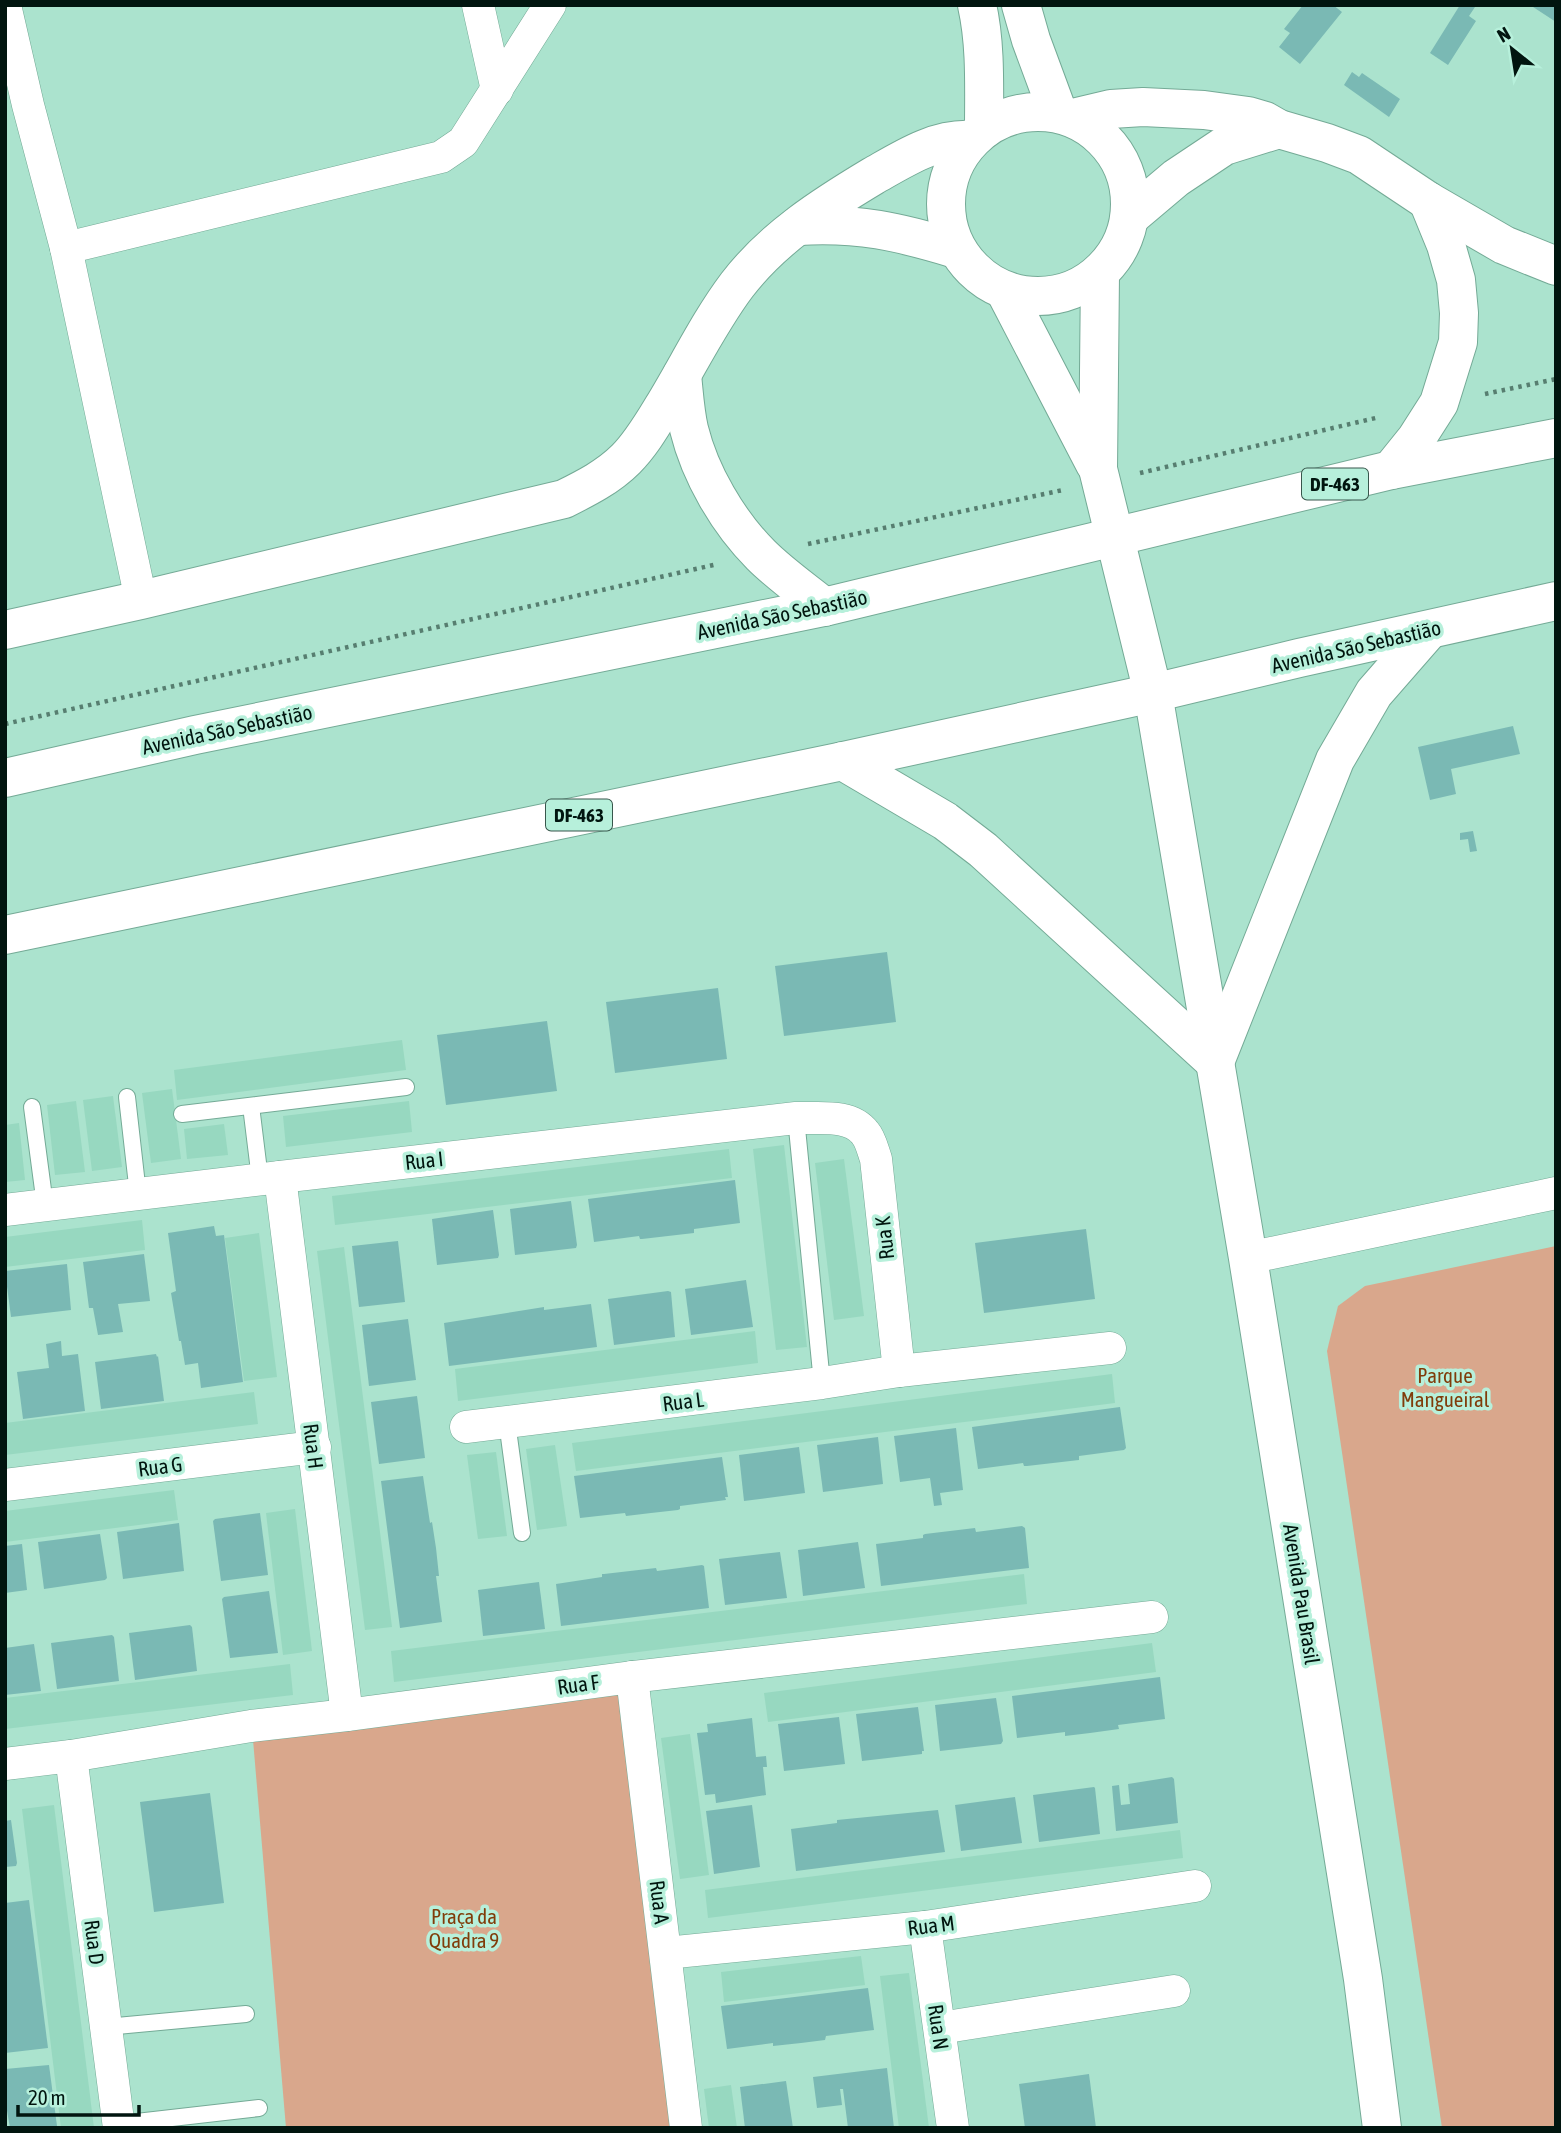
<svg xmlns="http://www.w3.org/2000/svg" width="1561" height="2133" viewBox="0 0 1561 2133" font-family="'Asap Condensed',sans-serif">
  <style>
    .built { fill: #97d8c0 }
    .green { fill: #d9a78c }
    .building { fill: #7ab9b4 }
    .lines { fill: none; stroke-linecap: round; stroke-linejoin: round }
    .lane-casing { stroke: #74aa96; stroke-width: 18 }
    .street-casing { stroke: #74aa96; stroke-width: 33 }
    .secondary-casing { stroke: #74aa96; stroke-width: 40 }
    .primary-casing { stroke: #74aa96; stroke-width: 40 }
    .path { stroke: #577e70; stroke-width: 4.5; stroke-dasharray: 3.5 5; stroke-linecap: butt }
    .lane { stroke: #fff; stroke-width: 16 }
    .street { stroke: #fff; stroke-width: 32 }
    .secondary { stroke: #fff; stroke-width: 38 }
    .primary { stroke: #fff; stroke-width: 38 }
    .labels { text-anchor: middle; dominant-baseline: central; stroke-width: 7; stroke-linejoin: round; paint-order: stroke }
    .shield { fill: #b7f0db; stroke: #38574c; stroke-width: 2 }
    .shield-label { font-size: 19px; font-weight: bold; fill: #01150f }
    .street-label { font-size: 21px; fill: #01150f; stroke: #b7f0db }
    .park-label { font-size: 21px; fill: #803c0a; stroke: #b7f0db }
  </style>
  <rect width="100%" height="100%" fill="#abe3ce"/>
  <g class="built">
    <path d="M402,1040L406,1070L177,1100L174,1070Z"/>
    <path d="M172,1089L181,1159L151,1163L142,1093Z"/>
    <path d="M113,1096L122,1167L92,1171L83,1100Z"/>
    <path d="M76,1101L85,1172L55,1175L47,1105Z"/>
    <path d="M409,1101L412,1132L286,1147L283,1116Z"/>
    <path d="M19,1123L25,1180L5,1182V1125Z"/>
    <path d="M224,1124L228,1155L187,1159L184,1129Z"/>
    <path d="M784,1145L807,1347L776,1350L753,1149Z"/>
    <path d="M729,1149L732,1178L335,1225L332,1196Z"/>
    <path d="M844,1159L864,1316L834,1320L815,1163Z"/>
    <path d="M142,1220L145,1250L5,1267V1237Z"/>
    <path d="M259,1233L277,1377L244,1381L225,1238Z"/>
    <path d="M344,1247L392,1627L365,1630L317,1251Z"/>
    <path d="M755,1331L758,1363L458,1401L455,1369Z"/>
    <path d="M1112,1374L1115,1403L576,1471L572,1443Z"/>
    <path d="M254,1392L258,1424L5,1455V1423Z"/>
    <path d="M555,1445L567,1526L537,1530L526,1449Z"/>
    <path d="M496,1452L507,1536L478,1539L467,1455Z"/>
    <path d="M174,1490L178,1520L5,1542V1511Z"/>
    <path d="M295,1509L312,1651L283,1655L266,1513Z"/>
    <path d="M1024,1574L1027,1604L394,1682L391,1651Z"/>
    <path d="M1152,1643L1156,1672L768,1722L764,1693Z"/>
    <path d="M290,1664L293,1695L5,1729V1698Z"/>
    <path d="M690,1734L709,1875L680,1879L661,1738Z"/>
    <path d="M54,1805L94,2128H61L22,1809Z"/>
    <path d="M1180,1830L1183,1858L708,1918L705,1890Z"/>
    <path d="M861,1956L865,1985L724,2002L721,1972Z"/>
    <path d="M909,1973L929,2128H899L880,1976Z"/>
    <path d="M731,2085L737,2128H709L704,2089Z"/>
  </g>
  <g class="green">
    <path d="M1556,1246V2128H1442L1327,1351L1338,1306L1365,1286Z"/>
    <path d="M630,1680L683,2128H286L252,1728Z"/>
  </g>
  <g class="building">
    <path d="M1303,5H1333L1342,12L1300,64L1279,47L1290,33L1284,29Z"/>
    <path d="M1460,5H1472L1475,7L1469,16L1476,21L1448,65L1430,53Z"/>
    <path d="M1530,5H1556V22Z"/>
    <path d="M1352,72L1359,77L1362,73L1400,99L1389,117L1344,85Z"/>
    <path d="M1513,726L1520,754L1451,769L1456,794L1430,800L1418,747Z"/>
    <path d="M1473,831L1477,851L1470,852L1468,839L1460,840V833Z"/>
    <path d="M887,952L896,1022L784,1036L775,966Z"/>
    <path d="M718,988L727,1059L615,1073L606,1002Z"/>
    <path d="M547,1021L557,1091L446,1105L437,1035Z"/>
    <path d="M735,1180L740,1223L694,1229V1233L642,1239H640L639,1236L594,1242L588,1199Z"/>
    <path d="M571,1201L577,1245L576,1248L515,1255L510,1209Z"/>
    <path d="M493,1210L499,1255L498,1258L437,1265L432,1219Z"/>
    <path d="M214,1226L216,1236L224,1235L243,1382L201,1388L198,1363L185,1365L181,1341H179L171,1293L176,1291L168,1233Z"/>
    <path d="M1086,1229L1095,1299L984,1313L975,1243Z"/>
    <path d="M398,1241L405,1302L359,1307L352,1246Z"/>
    <path d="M144,1254L150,1301L118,1304L123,1332L98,1335L93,1308H89L83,1262Z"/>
    <path d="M67,1264L71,1310L11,1317L5,1271Z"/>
    <path d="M746,1280L753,1327L691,1335L685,1289Z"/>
    <path d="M668,1291L671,1292L675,1337L614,1345L608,1299Z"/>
    <path d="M591,1304L597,1347L449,1366L444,1323L544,1307V1310Z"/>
    <path d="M408,1319L416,1380L369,1386L362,1325Z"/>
    <path d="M61,1341L62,1356L78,1354L85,1411L23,1419L17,1372L49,1368L46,1344Z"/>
    <path d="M156,1354L157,1357L158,1356L164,1401L101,1409L95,1362Z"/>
    <path d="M417,1396L425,1458L379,1464L371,1402Z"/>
    <path d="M1120,1407L1126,1448L1124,1450L1079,1456V1460L1027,1466H1024L1023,1463L978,1469L972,1427Z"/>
    <path d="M956,1428L963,1490L940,1493L942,1505L934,1506L930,1478L900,1482L894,1436Z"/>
    <path d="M878,1437L883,1484L823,1492L817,1445Z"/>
    <path d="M799,1447L805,1493L744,1501L739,1455Z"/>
    <path d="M722,1457L728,1497H725L726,1500L680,1506V1509L678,1510L651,1513L626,1516L625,1513L580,1518L574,1476Z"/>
    <path d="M423,1476L430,1523L432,1522L436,1548L439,1576H436L442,1622L400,1628L381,1481Z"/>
    <path d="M260,1513L268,1575L221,1581L213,1521L215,1519Z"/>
    <path d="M179,1523L184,1571L123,1579L117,1532Z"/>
    <path d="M1022,1526L1025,1528L1029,1568L881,1586L876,1544L923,1538V1535L925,1534L975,1528L976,1532Z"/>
    <path d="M100,1534L107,1578L105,1580L44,1589L38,1542Z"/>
    <path d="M858,1542L865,1588L803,1596L798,1550Z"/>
    <path d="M22,1544L27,1590L5,1593V1546Z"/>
    <path d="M780,1552L787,1598L725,1605L719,1559Z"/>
    <path d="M702,1565L704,1566L709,1608L561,1626L556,1584L602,1577V1574H604L656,1568L657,1571Z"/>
    <path d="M539,1582L545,1629L483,1636L478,1590Z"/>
    <path d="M269,1591L278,1653L230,1658L222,1599L224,1597Z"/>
    <path d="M190,1625L192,1627L197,1671L135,1680L129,1633Z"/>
    <path d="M112,1635L114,1637L119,1681L57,1689L51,1643Z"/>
    <path d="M34,1644L41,1691L5,1695V1648Z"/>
    <path d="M1160,1677L1165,1719L1118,1725L1119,1729L1090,1733L1065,1736V1732L1017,1738L1012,1696Z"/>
    <path d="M996,1698L1003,1741L1001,1744L940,1751L935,1705Z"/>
    <path d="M918,1707L924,1751H922V1754L862,1761L856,1714Z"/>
    <path d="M839,1717L845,1764L784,1771L778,1724Z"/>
    <path d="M752,1718L756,1757L766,1756L767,1767H763L766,1795L716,1803L715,1794L705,1795L697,1733L708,1732L707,1724Z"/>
    <path d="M1172,1777L1174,1779L1178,1823L1116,1831L1112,1786L1119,1785L1121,1805L1130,1804L1128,1784Z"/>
    <path d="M1094,1787L1095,1788L1100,1834L1039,1842L1033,1795Z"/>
    <path d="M210,1793L224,1903L154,1912L140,1802Z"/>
    <path d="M1015,1797L1022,1843L961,1851L955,1805Z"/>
    <path d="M752,1805L760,1867L714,1874L706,1811Z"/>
    <path d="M938,1810L945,1852L796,1871L791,1829L837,1823V1820Z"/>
    <path d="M11,1820L17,1863L16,1866L5,1867V1821Z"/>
    <path d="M29,1900L48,2048L5,2053V1903Z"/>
    <path d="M868,1988L874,2030L826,2036L825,2040L801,2043L773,2046V2043L727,2049L721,2006Z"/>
    <path d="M49,2065L57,2126L10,2128L5,2099V2069Z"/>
    <path d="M887,2068L894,2128H848L843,2089H840L842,2105L817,2108L813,2077Z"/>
    <path d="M1089,2074L1096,2128H1025L1019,2084Z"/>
    <path d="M786,2081L793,2128H745L740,2087Z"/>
  </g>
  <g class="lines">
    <g class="lane-casing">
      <g id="lane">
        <path d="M127,1097L138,1194"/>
        <path d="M251,1106L260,1179"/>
        <path d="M32,1107L45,1205"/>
        <path d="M182,1114L406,1087"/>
        <path d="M796,1118L822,1383"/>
        <path d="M507,1422L522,1533"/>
        <path d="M106,2027L246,2014"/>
        <path d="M119,2124L259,2108"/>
      </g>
    </g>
    <g class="street-casing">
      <g id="street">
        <path d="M5,5L28,105L66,248L141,600"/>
        <path d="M478,5L497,90"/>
        <path d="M66,248L441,157L463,142L550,5"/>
        <path d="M280,1177L347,1715"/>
        <path d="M5,1210L280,1177L796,1118C818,1119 850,1113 865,1133C871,1140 873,1151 876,1159L899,1371"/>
        <path d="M1248,1258L1556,1193"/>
        <path d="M466,1427L822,1383L899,1371L1110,1348"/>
        <path d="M5,1485L315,1447"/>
        <path d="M632,1677L686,2128"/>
        <path d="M71,1756L119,2128"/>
        <path d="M5,1764L71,1756L251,1726L347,1715L632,1677L1152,1617"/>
        <path d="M925,1927L953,2128"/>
        <path d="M666,1953L925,1927L1195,1886"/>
        <path d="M940,2028L1174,1991"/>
      </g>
    </g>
    <g class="secondary-casing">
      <g id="secondary">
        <path d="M977,5C986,45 984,88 984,129"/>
        <path d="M1021,5L1031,40L1058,113"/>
        <circle cx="1038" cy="204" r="92"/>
        <path d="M1073,118L1111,109L1143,107L1204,110L1248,116L1265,121L1279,129L1327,143L1359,155L1428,201L1504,245L1556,266"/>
        <path d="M1131,216L1176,178L1224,146L1279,129"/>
        <path d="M798,226C857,222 900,232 956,249"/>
        <path d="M1100,274L1098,469L1153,693L1248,1258L1363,1979L1382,2128"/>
        <path d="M1005,291L1095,464"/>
        <path d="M5,630L141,600L564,499C586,488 608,477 626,459C641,444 652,425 663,407C687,368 709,322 737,285C773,238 823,206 873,176C903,159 935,138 971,140"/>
      </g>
    </g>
    <g class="primary-casing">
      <g id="primary">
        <path d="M682,375C684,393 685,412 689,429C700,474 728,522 761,555C780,574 803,590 824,607"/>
        <path d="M1391,470L1416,439L1439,403L1458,342L1459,313L1456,280L1446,245L1428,201"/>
        <path d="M843,761L945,821L983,850L1215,1062L1335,760L1374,693L1429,630"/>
        <path d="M5,778L195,735L824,607L1391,470L1556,438"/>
        <path d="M5,935L843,761L1153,693L1299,658L1556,601"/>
      </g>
    </g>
    <g class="path">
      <path d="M1485,394L1556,379"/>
      <path d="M1140,473L1380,417"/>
      <path d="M808,544L1063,490"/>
      <path d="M5,724L718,564"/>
    </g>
    <use href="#lane" class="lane"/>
    <use href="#street" class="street"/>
    <use href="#secondary" class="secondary"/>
    <use href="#primary" class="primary"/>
  </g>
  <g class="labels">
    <g class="shield">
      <rect x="1302" y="468.5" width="66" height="31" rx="5"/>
      <rect x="546" y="799.5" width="66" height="31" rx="5"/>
    </g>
    <g class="shield-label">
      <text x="1335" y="484">DF-463</text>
      <text x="579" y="815">DF-463</text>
    </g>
    <g class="street-label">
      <text transform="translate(782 614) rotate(-12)">Avenida São Sebastião</text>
      <text transform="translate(1356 646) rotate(-13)">Avenida São Sebastião</text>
      <text transform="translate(227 729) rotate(-12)">Avenida São Sebastião</text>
      <text transform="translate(424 1160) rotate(-6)">Rua I</text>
      <text transform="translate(884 1238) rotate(-96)">Rua K</text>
      <text transform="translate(683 1401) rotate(-7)">Rua L</text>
      <text transform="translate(314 1446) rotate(83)">Rua H</text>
      <text transform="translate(160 1466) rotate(-7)">Rua G</text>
      <text transform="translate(1302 1594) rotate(81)">Avenida Pau Brasil</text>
      <text transform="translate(578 1684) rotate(-8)">Rua F</text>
      <text transform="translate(660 1902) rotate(83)">Rua A</text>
      <text transform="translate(931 1925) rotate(-7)">Rua M</text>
      <text transform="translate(95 1942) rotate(83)">Rua D</text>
      <text transform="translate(939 2027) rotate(82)">Rua N</text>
    </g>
    <g class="park-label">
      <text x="1445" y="1375">Parque<tspan x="1445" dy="24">Mangueiral</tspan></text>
      <text x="464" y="1916">Praça da<tspan x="464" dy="24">Quadra 9</tspan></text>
    </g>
  </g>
  <rect width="1561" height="2133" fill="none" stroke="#01150f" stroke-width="14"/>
  <g transform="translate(1512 49) rotate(330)" stroke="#b7f0db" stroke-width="5" paint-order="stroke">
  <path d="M0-5L12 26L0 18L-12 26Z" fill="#01150f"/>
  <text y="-10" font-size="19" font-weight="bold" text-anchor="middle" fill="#01150f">N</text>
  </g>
  <path d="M18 2105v10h121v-10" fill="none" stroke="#01150f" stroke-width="3.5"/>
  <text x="28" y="2105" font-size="21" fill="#01150f" stroke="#b7f0db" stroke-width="5" paint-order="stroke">20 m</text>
</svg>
